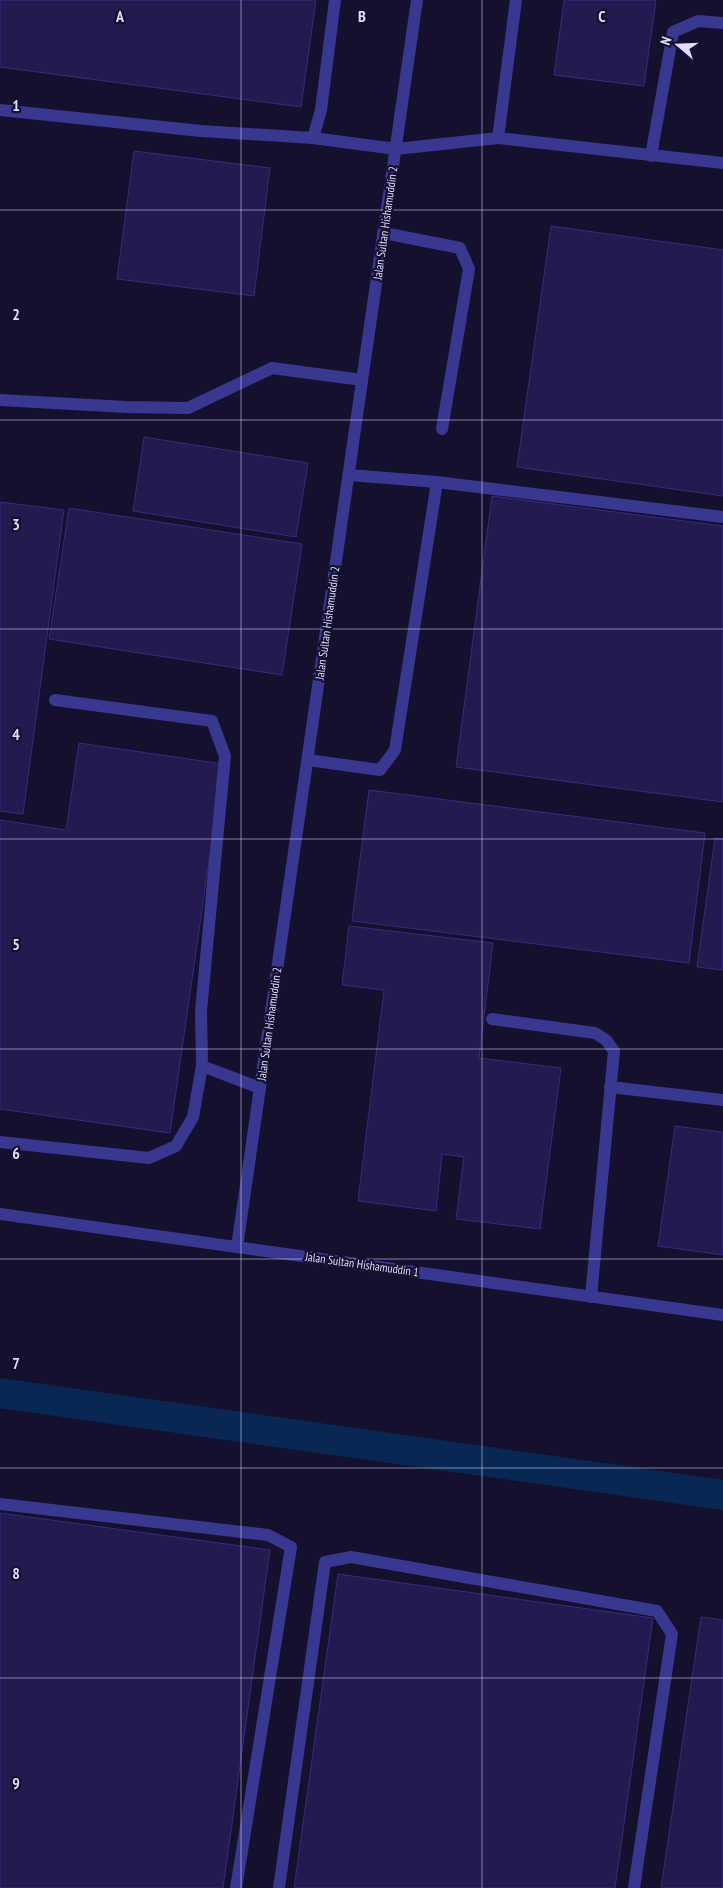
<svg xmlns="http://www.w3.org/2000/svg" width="723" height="1888" viewBox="0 0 723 1888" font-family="'PT Sans Narrow',sans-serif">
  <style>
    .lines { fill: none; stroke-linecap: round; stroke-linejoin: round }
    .canal { stroke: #092753; stroke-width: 30 }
    .building { fill: #231a50; stroke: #382b7e }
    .minor { stroke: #383890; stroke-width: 12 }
    .grid { fill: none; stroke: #dfdcff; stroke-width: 1; stroke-opacity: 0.55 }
    .labels { text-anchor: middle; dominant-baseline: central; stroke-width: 4.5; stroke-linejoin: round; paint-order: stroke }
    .street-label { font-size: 12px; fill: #dfdcff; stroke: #14102e }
    .grid-label { font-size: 16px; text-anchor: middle; font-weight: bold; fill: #dfdcff; stroke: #14102e; stroke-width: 4.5; stroke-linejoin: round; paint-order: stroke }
  </style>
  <rect width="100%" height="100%" fill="#14102e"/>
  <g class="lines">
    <path class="canal" d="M0,1393L723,1495"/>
  </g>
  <g class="building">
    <path d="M0,0H316L301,107L0,67Z"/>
    <path d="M564,0H656L644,86L554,75Z"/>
    <path d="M134,151L270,168L254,296L117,279Z"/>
    <path d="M551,226L723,250V496L517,467Z"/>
    <path d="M144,437L308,463L296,537L133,511Z"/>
    <path d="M492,496L723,526V802L456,767Z"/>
    <path d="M0,502L64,510L23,814L0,811Z"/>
    <path d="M69,508L302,544L282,675L49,639Z"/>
    <path d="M79,743L223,764L170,1133L0,1109V820L66,830Z"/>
    <path d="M369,790L705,833L689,963L352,921Z"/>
    <path d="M715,838L723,839V970L697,967Z"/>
    <path d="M349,926L493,943L479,1058L561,1068L540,1229L456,1219L464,1157L442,1154L436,1211L358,1201L384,990L342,985Z"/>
    <path d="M675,1126L723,1132V1255L658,1246Z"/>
    <path d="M0,1513L270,1550L223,1888H0Z"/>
    <path d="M338,1574L653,1618L615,1888H294Z"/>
    <path d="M701,1617L723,1620V1888H661Z"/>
  </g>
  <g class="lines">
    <g class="minor">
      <path d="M335,0L321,110L313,138L396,149L498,138L516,0"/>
      <path d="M0,110L201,131L313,138"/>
      <path d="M498,138L723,163"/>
      <path d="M651,156L673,32L698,21L723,23"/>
      <path d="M384,233L460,248L469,269L442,429"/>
      <path d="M0,400L126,407L188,408L272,368L362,380"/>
      <path d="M349,475L437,482L723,517"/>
      <path d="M55,700L212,721L225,756L201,1011L202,1066L260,1088"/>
      <path d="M308,760L380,770L395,750L437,482"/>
      <path d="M492,1019L595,1033L606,1040L614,1051L591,1297"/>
      <path d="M610,1087L723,1100"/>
      <path d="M0,1142L149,1158L176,1146L193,1117L202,1066"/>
      <path d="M0,1214L723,1315"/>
      <path d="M237,1247L417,0"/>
      <path d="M0,1504L268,1535L291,1547L236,1888"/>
      <path d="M279,1888L325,1562L351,1557L657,1611L672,1634L634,1888"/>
    </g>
  </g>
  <path class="grid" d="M241,0V1888M482,0V1888M0,210H723M0,420H723M0,629H723M0,839H723M0,1049H723M0,1259H723M0,1468H723M0,1678H723"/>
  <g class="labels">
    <g class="street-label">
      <text transform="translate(385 223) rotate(-82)">Jalan Sultan Hishamuddin 2</text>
      <text transform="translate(327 623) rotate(-82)">Jalan Sultan Hishamuddin 2</text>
      <text transform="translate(269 1024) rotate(-82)">Jalan Sultan Hishamuddin 2</text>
      <text transform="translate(362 1264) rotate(8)">Jalan Sultan Hishamuddin 1</text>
    </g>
  </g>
  <g class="grid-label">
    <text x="120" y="22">A</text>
    <text x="362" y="22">B</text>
    <text x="602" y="22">C</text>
    <text x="16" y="111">1</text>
    <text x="16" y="320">2</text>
    <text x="16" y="530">3</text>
    <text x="16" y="740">4</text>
    <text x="16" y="950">5</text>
    <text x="16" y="1159">6</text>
    <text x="16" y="1369">7</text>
    <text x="16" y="1579">8</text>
    <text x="16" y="1789">9</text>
  </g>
  <g transform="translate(678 45) rotate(289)" stroke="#14102e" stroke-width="4" paint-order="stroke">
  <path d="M0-4L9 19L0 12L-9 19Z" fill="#dfdcff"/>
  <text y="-8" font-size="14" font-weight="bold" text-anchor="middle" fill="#dfdcff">N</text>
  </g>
</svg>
